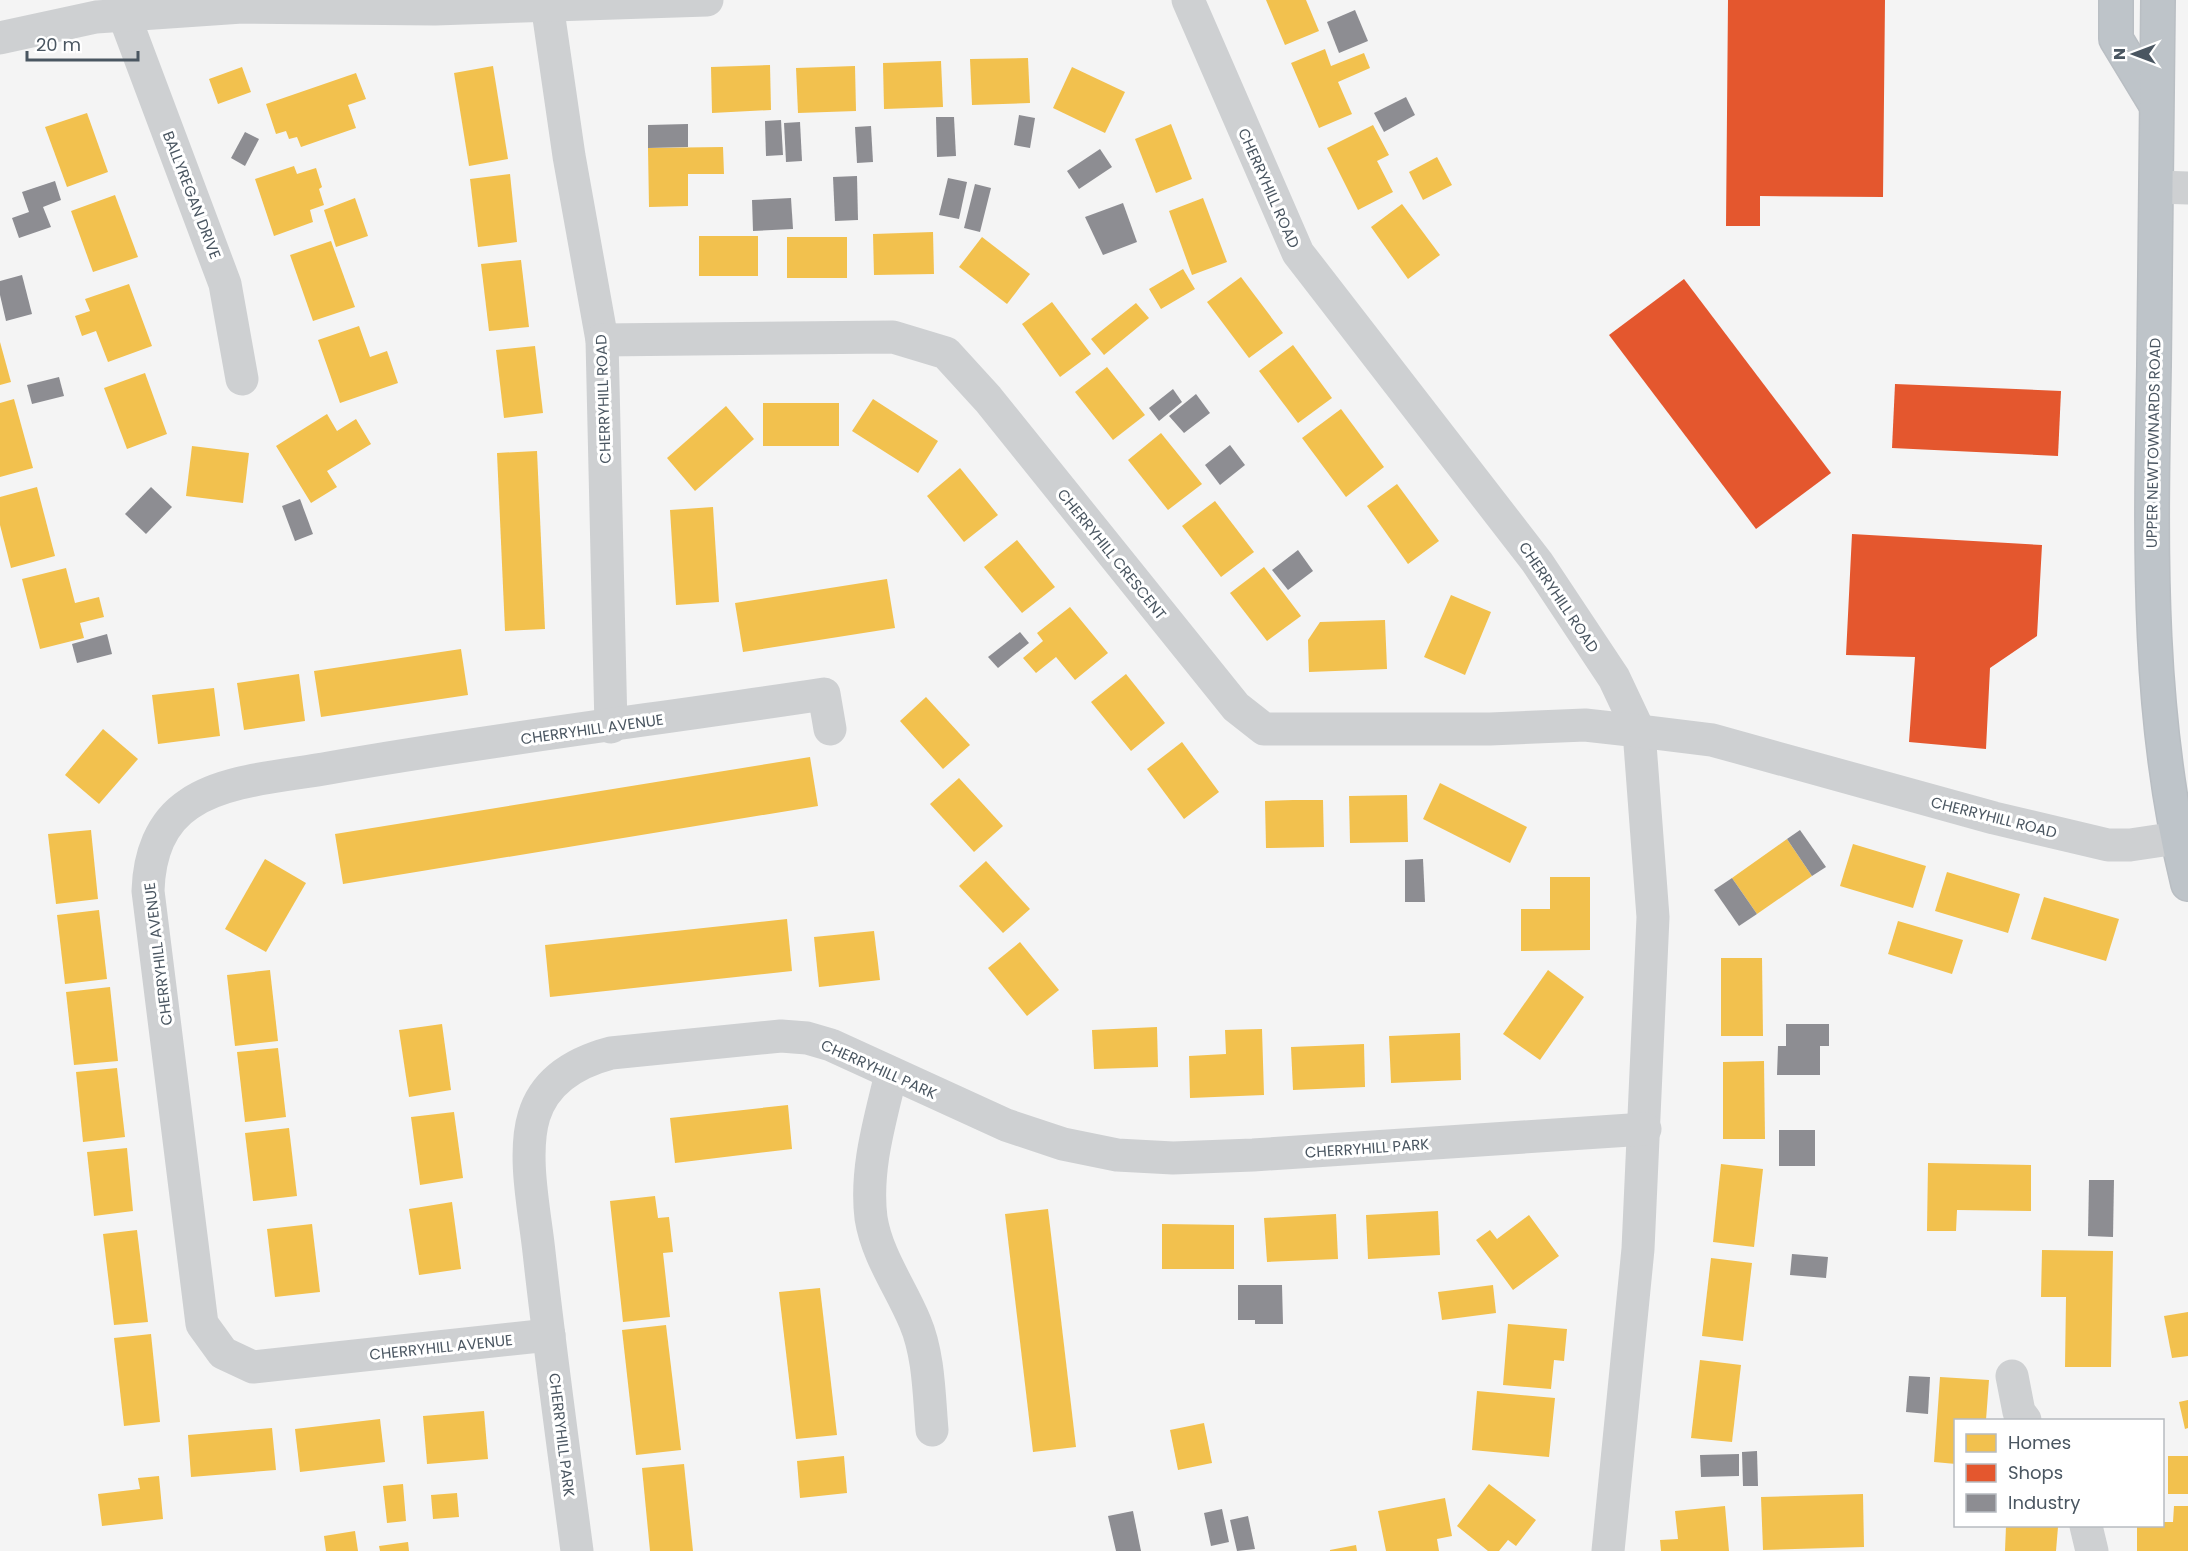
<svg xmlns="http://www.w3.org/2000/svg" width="2188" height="1551" viewBox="0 0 2188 1551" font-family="Poppins,sans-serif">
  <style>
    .homes { fill: #f2c14e }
    .shops { fill: #e4572e }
    .industry { fill: #8d8d92 }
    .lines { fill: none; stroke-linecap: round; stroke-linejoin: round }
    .highway-casing { stroke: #b9bec3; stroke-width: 36 }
    .street { stroke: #ced0d2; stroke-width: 33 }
    .highway { stroke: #bec4c9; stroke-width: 33 }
    .labels { text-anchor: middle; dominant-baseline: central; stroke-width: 6; stroke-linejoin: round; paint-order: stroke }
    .street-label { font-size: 15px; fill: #4a5661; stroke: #fff }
  </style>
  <rect width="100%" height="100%" fill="#f4f4f4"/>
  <g class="homes">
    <path d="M1266,0H1306L1319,31L1285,45Z"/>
    <path d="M1325,49L1331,66L1364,53L1370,68L1338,82L1352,114L1319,128L1291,63Z"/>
    <path d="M1028,58L1030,103L972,105L970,59Z"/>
    <path d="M941,61L943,107L884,109L883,63Z"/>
    <path d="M770,65L771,110L712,113L711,67Z"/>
    <path d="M493,66L508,159L469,166L454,73Z"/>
    <path d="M855,66L856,111L798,113L796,68Z"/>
    <path d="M242,67L251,92L218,104L209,79Z"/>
    <path d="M1072,67L1125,92L1105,133L1053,108Z"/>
    <path d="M356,73L366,99L348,105L356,128L301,147L297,137L289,139L286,131L276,134L266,104Z"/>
    <path d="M87,113L108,172L67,187L45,127Z"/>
    <path d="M1171,124L1192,179L1156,193L1135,139Z"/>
    <path d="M1373,125L1389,155L1377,161L1393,192L1358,210L1327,148Z"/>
    <path d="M723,147L724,174H688V206L649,207L648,148Z"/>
    <path d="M1437,157L1452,185L1423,200L1409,172Z"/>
    <path d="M294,166L297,174L316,168L322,187L319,189L324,205L310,210L313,222L274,236L255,179Z"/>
    <path d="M510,174L517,242L478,247L470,179Z"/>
    <path d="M115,195L138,257L93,272L71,211Z"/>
    <path d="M355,198L368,236L336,247L324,210Z"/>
    <path d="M1203,198L1227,262L1192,275L1169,211Z"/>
    <path d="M1402,204L1440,255L1408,279L1371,227Z"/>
    <path d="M933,232L934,274L874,275L873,234Z"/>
    <rect x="699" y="236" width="59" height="40"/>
    <rect x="787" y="237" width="60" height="41"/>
    <path d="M982,237L1030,274L1007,304L959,267Z"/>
    <path d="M331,241L355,307L313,321L290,255Z"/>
    <path d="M521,260L529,327L489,331L481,264Z"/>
    <path d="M1183,269L1195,289L1161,309L1149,289Z"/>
    <path d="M1241,277L1283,333L1249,358L1207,302Z"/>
    <path d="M129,284L152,346L108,362L96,331L82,336L75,316L90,311L85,299Z"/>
    <path d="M1052,302L1091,354L1060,377L1022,324Z"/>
    <path d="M1136,303L1149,318L1104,355L1091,339Z"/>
    <path d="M359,326L370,357L387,351L398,383L340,403L318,340Z"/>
    <path d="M0,342L11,382L0,385Z"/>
    <path d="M1293,345L1332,398L1298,423L1259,371Z"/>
    <path d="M535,346L543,413L504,418L496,350Z"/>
    <path d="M1107,367L1145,415L1113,440L1075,392Z"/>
    <path d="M145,373L167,434L127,449L104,388Z"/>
    <path d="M14,399L33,468L0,477V403Z"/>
    <path d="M873,399L938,441L918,473L852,431Z"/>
    <rect x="763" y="403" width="76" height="43"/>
    <path d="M726,406L754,439L695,491L667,458Z"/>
    <path d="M1341,409L1384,467L1346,497L1302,438Z"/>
    <path d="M327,414L337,431L356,419L371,444L327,471L337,487L311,503L276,446Z"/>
    <path d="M1161,433L1202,484L1168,510L1128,460Z"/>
    <path d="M192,446L249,453L243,503L186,496Z"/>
    <path d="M537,451L545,629L505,631L497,453Z"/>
    <path d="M960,468L998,515L964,542L927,496Z"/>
    <path d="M1397,484L1439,541L1408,564L1367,506Z"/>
    <path d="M37,487L55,556L11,568L0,525V497Z"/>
    <path d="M1215,501L1254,552L1221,577L1182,526Z"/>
    <path d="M713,507L719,602L676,605L670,510Z"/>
    <path d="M1017,540L1055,587L1022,613L984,567Z"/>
    <path d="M1264,567L1301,616L1267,641L1230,593Z"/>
    <path d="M66,568L75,603L99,597L104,617L80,623L84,638L40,649L22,579Z"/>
    <path d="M887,579L895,628L743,652L735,603Z"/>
    <path d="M1451,595L1491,612L1465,675L1424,657Z"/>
    <path d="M1070,607L1108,653L1075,680L1056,657L1036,673L1023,658L1043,641L1037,633Z"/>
    <path d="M1385,620L1387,669L1309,672L1308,640L1320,622Z"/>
    <path d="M461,649L468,695L321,717L314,671Z"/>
    <path d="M299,674L305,721L244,730L237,683Z"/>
    <path d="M1126,674L1165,723L1131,751L1091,702Z"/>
    <path d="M214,688L220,736L158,744L152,695Z"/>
    <path d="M926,697L970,745L943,769L900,721Z"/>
    <path d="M103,729L138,759L99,804L65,775Z"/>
    <path d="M1182,742L1219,792L1184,819L1147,769Z"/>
    <path d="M810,757L818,806L343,884L335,834Z"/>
    <path d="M959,778L1003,826L974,852L930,804Z"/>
    <path d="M1440,783L1527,827L1510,863L1423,819Z"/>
    <path d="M1407,795L1408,842L1350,843L1349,796Z"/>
    <path d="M1293,800H1323L1324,847L1266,848L1265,801Z"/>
    <path d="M91,830L98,899L56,904L48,834Z"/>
    <path d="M1787,839L1812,876L1757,914L1732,878Z"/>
    <path d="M1853,844L1926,866L1913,908L1840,886Z"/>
    <path d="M265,859L306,883L266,952L225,929Z"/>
    <path d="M986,861L1030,909L1003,933L959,886Z"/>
    <path d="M1947,872L2020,894L2008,933L1935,911Z"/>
    <path d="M1550,877H1590V950L1521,951V909H1550Z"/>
    <path d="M2044,897L2119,919L2106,961L2031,939Z"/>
    <path d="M99,910L107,979L65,984L57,915Z"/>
    <path d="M787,919L792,971L550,997L545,945Z"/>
    <path d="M1898,921L1963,940L1952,974L1888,954Z"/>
    <path d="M874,931L880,980L819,987L814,937Z"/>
    <path d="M1020,942L1059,990L1027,1016L988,968Z"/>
    <path d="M1721,958H1762L1763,1036H1721Z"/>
    <path d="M270,970L278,1041L235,1046L227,975Z"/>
    <path d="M1548,970L1584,997L1540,1060L1503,1034Z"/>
    <path d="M110,987L118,1061L74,1065L66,992Z"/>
    <path d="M442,1024L451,1090L409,1097L399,1030Z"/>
    <path d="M1157,1027L1158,1067L1094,1069L1092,1030Z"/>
    <path d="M1262,1029L1264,1095L1190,1098L1189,1056L1226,1054L1225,1030Z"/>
    <path d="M1460,1033L1461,1080L1391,1083L1389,1036Z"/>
    <path d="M1364,1044L1365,1087L1293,1090L1291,1047Z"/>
    <path d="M278,1048L286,1117L245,1122L237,1052Z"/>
    <path d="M1764,1061L1765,1139H1723V1062Z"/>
    <path d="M117,1068L125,1137L83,1142L76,1072Z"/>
    <path d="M788,1105L792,1149L675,1163L670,1118Z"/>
    <path d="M454,1112L463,1178L420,1185L411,1117Z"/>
    <path d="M289,1128L297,1196L253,1201L245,1133Z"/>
    <path d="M127,1148L133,1211L94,1216L87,1152Z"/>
    <path d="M1928,1163L2031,1165V1211L1957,1210L1956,1231H1927Z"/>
    <path d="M1721,1164L1763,1169L1754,1247L1713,1242Z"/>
    <path d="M655,1196L658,1218L669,1217L673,1252L663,1253L670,1317L623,1322L610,1201Z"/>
    <path d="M452,1202L461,1269L419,1275L409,1209Z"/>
    <path d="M1048,1209L1076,1447L1033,1452L1005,1214Z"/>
    <path d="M1438,1211L1440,1255L1368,1259L1366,1215Z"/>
    <path d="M1336,1214L1338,1259L1267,1262L1264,1218Z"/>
    <path d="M1529,1215L1559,1256L1513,1290L1476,1240L1490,1230L1497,1239Z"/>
    <path d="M312,1224L320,1292L275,1297L267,1229Z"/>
    <path d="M1162,1224L1234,1225V1269H1162Z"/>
    <path d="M137,1230L148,1322L114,1325L103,1234Z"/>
    <path d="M2042,1250L2113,1251L2111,1367H2065L2066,1297H2041Z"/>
    <path d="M1711,1258L1752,1263L1743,1341L1702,1336Z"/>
    <path d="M1493,1285L1496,1313L1442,1320L1438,1292Z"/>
    <path d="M820,1288L837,1435L796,1439L779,1292Z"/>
    <path d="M2188,1312V1356L2172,1358L2164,1316Z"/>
    <path d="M1508,1324L1567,1329L1564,1361L1554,1360L1551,1389L1503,1385Z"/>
    <path d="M666,1325L681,1450L636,1455L622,1330Z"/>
    <path d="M151,1334L160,1422L124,1426L114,1338Z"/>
    <path d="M1700,1360L1741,1365L1732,1442L1691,1438Z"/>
    <path d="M1940,1377L1989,1380L1986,1420H1956V1464L1934,1462Z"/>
    <path d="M1477,1391L1555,1398L1549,1457L1472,1450Z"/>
    <path d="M2188,1400V1428L2185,1429L2179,1402Z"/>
    <path d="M484,1411L488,1459L427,1464L423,1416Z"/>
    <path d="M380,1419L385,1462L300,1472L295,1429Z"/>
    <path d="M1204,1423L1212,1463L1178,1470L1170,1430Z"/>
    <path d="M272,1428L276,1470L191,1477L188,1435Z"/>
    <path d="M844,1456L847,1493L800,1498L797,1461Z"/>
    <rect x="2168" y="1456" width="20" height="38"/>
    <path d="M684,1464L693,1551H650L642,1468Z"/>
    <path d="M159,1476L163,1519L102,1526L98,1494L140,1489L138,1478Z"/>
    <path d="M403,1484L406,1521L387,1523L383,1486Z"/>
    <path d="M1489,1484L1536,1520L1516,1546L1508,1540L1499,1551H1488L1457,1526Z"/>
    <path d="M457,1493L459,1517L433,1519L431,1495Z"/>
    <path d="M1863,1494L1864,1547L1763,1550L1761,1497Z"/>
    <path d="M1445,1498L1452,1536L1437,1539L1439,1551H1386L1378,1511Z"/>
    <path d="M1725,1506L1729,1551H1661L1660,1540L1678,1539L1675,1511Z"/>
    <path d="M2174,1506H2188V1551H2137V1526H2163V1522H2173Z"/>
    <path d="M2006,1526L2058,1527L2056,1551H2005Z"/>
    <path d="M355,1531L358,1551H326L324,1536Z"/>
    <path d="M408,1542L409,1551H380L379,1546Z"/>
    <path d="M1356,1545L1357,1551H1330V1550Z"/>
  </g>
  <g class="shops">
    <path d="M1728,0H1885L1883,197L1760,196V226H1726Z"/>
    <path d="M1684,279L1831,473L1756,529L1609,335Z"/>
    <path d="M1895,384L2061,391L2058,456L1892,448Z"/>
    <path d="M1852,534L2042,545L2037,636L1990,668L1986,749L1909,742L1915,657L1846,655Z"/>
  </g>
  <g class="industry">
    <path d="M1355,10L1368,41L1339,53L1327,22Z"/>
    <path d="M1406,97L1415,115L1384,132L1374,113Z"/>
    <path d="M1019,115L1035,118L1030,148L1014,145Z"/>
    <path d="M936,117H954L956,156L937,157Z"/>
    <path d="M781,120L783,155L766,156L765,121Z"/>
    <path d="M800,122L802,161L786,162L784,123Z"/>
    <path d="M688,124V147L648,148V125Z"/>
    <path d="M871,126L873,162L857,163L855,127Z"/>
    <path d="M245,132L259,139L245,166L231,158Z"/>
    <path d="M1100,149L1112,167L1079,189L1067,171Z"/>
    <path d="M857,176L858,220L835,221L833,177Z"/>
    <path d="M948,178L967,182L959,219L939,215Z"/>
    <path d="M55,181L61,200L43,207L51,227L19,238L12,218L29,212L22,192Z"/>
    <path d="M975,184L991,188L980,232L964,228Z"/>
    <path d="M791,198L793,229L753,231L752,200Z"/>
    <path d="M1123,203L1137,242L1103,255L1085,217Z"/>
    <path d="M22,275L32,314L6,321L0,295V281Z"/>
    <path d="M59,377L64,396L32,404L27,385Z"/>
    <path d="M1173,389L1182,402L1159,421L1149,408Z"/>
    <path d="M1196,394L1210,413L1184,433L1169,416Z"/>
    <path d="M1230,445L1245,465L1220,485L1205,465Z"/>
    <path d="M151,487L172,507L146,534L125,514Z"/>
    <path d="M300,499L313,534L295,541L282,506Z"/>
    <path d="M1298,550L1313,571L1288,590L1272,570Z"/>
    <path d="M1020,632L1029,643L998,668L988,657Z"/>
    <path d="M107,634L112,654L77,663L72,644Z"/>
    <path d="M1800,830L1826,867L1812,876L1787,839Z"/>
    <path d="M1423,859L1425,902H1405V860Z"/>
    <path d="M1732,878L1757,914L1739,926L1714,890Z"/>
    <path d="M1786,1024H1829V1046H1820V1075H1777L1778,1046H1786Z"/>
    <rect x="1779" y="1130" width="36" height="36"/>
    <path d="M2089,1180H2114L2113,1237L2088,1236Z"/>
    <path d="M1792,1254L1828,1257L1826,1278L1790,1275Z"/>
    <path d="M1238,1285H1282L1283,1324H1255V1320H1238Z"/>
    <path d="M1909,1376L1930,1377L1928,1414L1906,1412Z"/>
    <path d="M1757,1451L1758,1486H1743L1742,1452Z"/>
    <path d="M1739,1454V1476L1701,1477L1700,1455Z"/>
    <path d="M1222,1509L1229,1542L1211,1546L1204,1513Z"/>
    <path d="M1133,1511L1141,1551H1116L1108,1516Z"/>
    <path d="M1248,1516L1255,1549L1237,1551L1230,1520Z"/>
  </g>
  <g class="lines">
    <g class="highway-casing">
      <g id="highway">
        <path d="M2116,0V39L2156,105"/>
        <path d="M2158,0C2156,122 2156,244 2154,366C2151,540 2146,714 2188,884"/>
      </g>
    </g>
    <g class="street">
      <path d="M1188,0L1298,253L1537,562L1614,678L1639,731L1653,917L1638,1249L1608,1551"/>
      <path d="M547,4L569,156L602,340L611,727"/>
      <path d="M124,15L225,284L242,379"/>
      <path d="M0,38L96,17L242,7L435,9L707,0"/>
      <path d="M2158,187L2188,188"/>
      <path d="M602,340L893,337L946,353L988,399L1236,707L1264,729H1490L1585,725L1639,731L1712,740L1994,818L2108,845H2130L2177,838"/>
      <path d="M891,1074C880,1121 865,1169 871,1218C877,1256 901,1288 915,1322C929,1355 929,1395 932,1430"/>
      <path d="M549,1335L253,1367L223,1353L202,1324L148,891C149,857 160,823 189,804C225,779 286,776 329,768C493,739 659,719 824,694L830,729"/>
      <path d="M2012,1376L2019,1412L2025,1420"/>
      <path d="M2086,1526L2092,1551"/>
      <path d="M577,1551C564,1452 550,1352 539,1252C535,1213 522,1155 534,1116C545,1080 577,1062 611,1053L781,1036L807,1038L831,1045L1006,1125L1063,1144L1117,1155L1173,1158L1253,1155L1645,1129"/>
    </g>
    <use href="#highway" class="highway"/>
  </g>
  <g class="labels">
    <g class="street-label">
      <text transform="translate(1269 188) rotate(66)">CHERRYHILL ROAD</text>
      <text transform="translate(192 195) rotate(69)">BALLYREGAN DRIVE</text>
      <text transform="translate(603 399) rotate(-92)">CHERRYHILL ROAD</text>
      <text transform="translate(2153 443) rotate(-89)">UPPER NEWTOWNARDS ROAD</text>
      <text transform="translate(1112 554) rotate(51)">CHERRYHILL CRESCENT</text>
      <text transform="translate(1559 597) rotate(56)">CHERRYHILL ROAD</text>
      <text transform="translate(592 729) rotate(-8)">CHERRYHILL AVENUE</text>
      <text transform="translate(1994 817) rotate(14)">CHERRYHILL ROAD</text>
      <text transform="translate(158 954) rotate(-97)">CHERRYHILL AVENUE</text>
      <text transform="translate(879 1069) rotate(24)">CHERRYHILL PARK</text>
      <text transform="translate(1367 1148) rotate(-4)">CHERRYHILL PARK</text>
      <text transform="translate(441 1347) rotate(-6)">CHERRYHILL AVENUE</text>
      <text transform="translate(562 1435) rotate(83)">CHERRYHILL PARK</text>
    </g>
  </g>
  <rect x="1954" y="1419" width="210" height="108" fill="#ffffff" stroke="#b7bbc0" stroke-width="1.5"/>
  <rect x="1966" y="1434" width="30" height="18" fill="#f2c14e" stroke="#b7bbc0" stroke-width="1.5"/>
  <text x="2008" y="1449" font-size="18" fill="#4a5661">Homes</text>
  <rect x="1966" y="1464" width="30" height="18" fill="#e4572e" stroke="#b7bbc0" stroke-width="1.5"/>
  <text x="2008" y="1479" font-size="18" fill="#4a5661">Shops</text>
  <rect x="1966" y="1494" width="30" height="18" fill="#8d8d92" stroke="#b7bbc0" stroke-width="1.5"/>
  <text x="2008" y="1509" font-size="18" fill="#4a5661">Industry</text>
  <g transform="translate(2134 54) rotate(270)" stroke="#ffffff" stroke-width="4.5" paint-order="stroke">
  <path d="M0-4.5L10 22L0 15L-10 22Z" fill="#4a5661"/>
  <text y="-9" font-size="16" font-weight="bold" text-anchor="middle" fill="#4a5661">N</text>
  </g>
  <path d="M27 51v9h111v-9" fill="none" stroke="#4a5661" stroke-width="3"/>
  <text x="36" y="51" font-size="18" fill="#4a5661" stroke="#ffffff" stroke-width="4.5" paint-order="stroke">20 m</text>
</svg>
